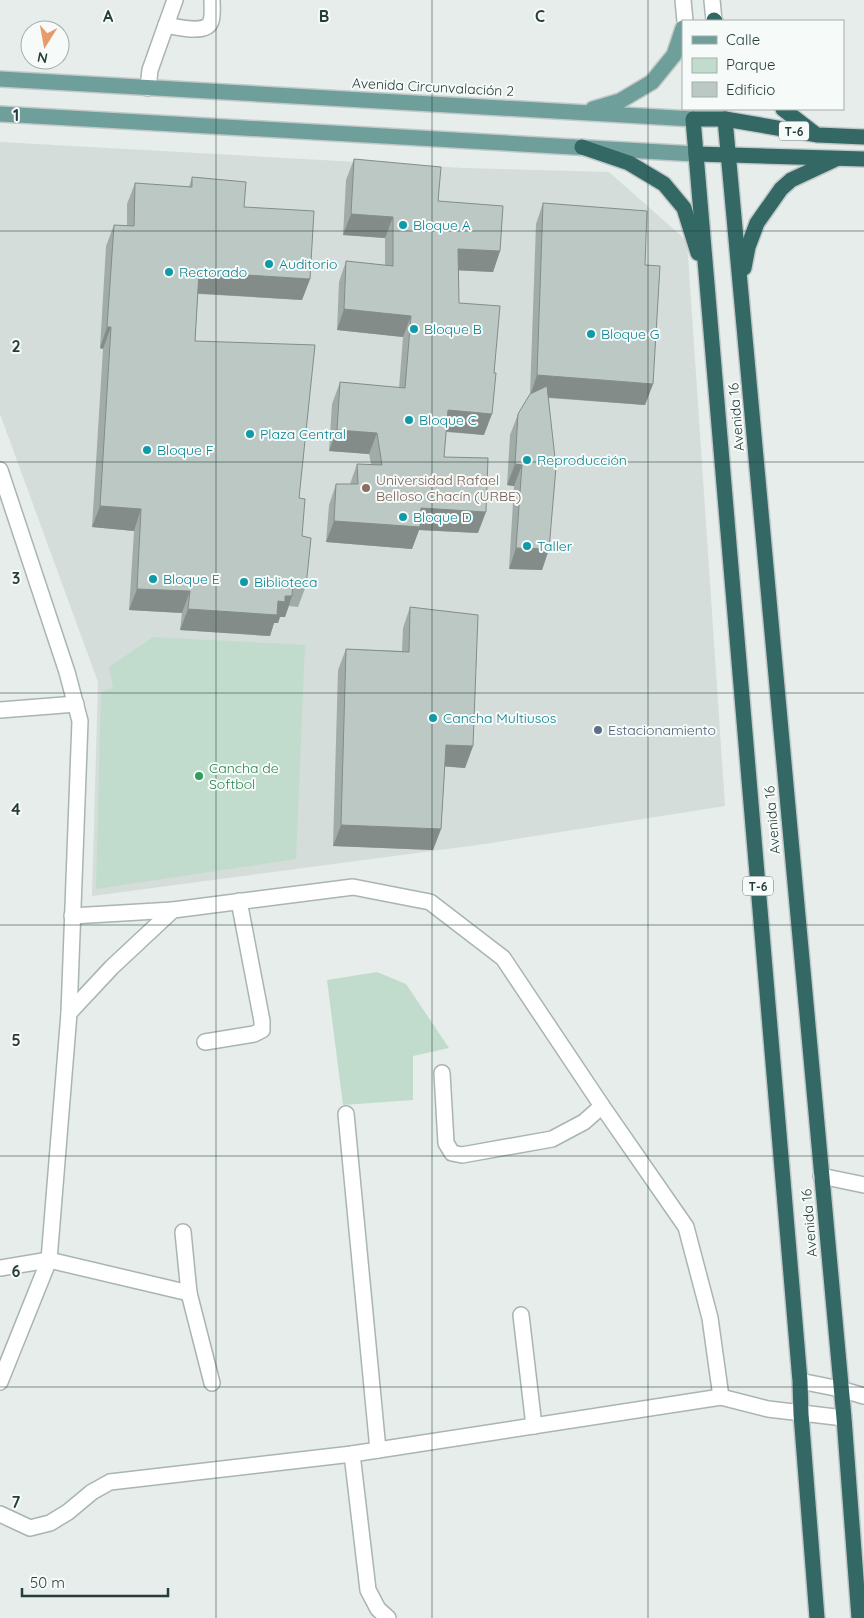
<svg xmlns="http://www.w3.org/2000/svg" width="864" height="1618" viewBox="0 0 864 1618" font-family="Quicksand,sans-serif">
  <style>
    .built { fill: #d4ddda }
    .green { fill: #c1dccc }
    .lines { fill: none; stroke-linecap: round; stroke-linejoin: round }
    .minor-casing { stroke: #a9b5b3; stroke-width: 18 }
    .major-casing { stroke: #c2c9c8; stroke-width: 18 }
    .highway-casing { stroke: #c2c9c8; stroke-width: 18 }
    .minor { stroke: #fff; stroke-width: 15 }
    .major { stroke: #6e9f9a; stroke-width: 15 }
    .highway { stroke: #346865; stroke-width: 15 }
    .wall { fill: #a1aca9 }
    .shaded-wall { fill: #838c89 }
    .building { fill: #bbc8c4; stroke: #838c89 }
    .grid { fill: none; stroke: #263e3b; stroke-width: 1; stroke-opacity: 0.55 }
    .culture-dot { fill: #0f9aa8; stroke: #f6faf9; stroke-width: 2 }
    .education-dot { fill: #8d6e63; stroke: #f6faf9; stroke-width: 2 }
    .service-dot { fill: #5c6f8a; stroke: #f6faf9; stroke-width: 2 }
    .leisure-dot { fill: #2e9e5b; stroke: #f6faf9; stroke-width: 2 }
    .labels { text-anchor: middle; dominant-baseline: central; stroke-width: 4; stroke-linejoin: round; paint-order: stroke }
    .shield { fill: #f6faf9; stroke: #647674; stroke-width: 1 }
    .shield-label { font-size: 12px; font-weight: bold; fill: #263e3b }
    .street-label { font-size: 14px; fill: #263e3b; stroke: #f6faf9 }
    .culture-label { font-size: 14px; fill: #0d838f; stroke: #f6faf9; text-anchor: start }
    .education-label { font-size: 14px; fill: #785e54; stroke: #f6faf9; text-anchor: start }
    .service-label { font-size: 14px; fill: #4e5e75; stroke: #f6faf9; text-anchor: start }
    .leisure-label { font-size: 14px; fill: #27864d; stroke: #f6faf9; text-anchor: start }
    .grid-label { font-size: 16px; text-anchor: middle; font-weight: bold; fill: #263e3b; stroke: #f6faf9; stroke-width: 4; stroke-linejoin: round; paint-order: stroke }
  </style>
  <rect width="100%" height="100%" fill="#e6edeb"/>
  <path class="built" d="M0,142L464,168L609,172L687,241L725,806L485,844L92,896L98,682L0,414Z"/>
  <g class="green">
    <path d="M153,637L305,645L296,859L96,889L101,692L113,688L109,667Z"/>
    <path d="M377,972L406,984L449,1048L413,1056V1100L343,1105L327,980Z"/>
  </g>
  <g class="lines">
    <g class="minor-casing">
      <g id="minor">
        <path d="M683,0L685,21"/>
        <path d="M712,0L714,21"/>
        <path d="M166,25L175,0"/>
        <path d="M148,88L150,70L166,25C177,27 207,35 211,21C213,15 212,6 212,0"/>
        <path d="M0,470L67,672L80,721L69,1013"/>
        <path d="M0,710L76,704"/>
        <path d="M72,916L173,910"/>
        <path d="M205,1042L254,1034L262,1030V1021L239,901"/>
        <path d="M442,1073L446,1143L452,1153L462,1155L552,1139L584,1122L602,1106"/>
        <path d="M346,1114L378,1450"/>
        <path d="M821,1176L864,1185"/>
        <path d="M183,1232L189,1293L212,1383"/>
        <path d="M0,1268L49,1260L189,1293"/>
        <path d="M521,1315L534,1426"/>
        <path d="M800,1381L840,1389L864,1396"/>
        <path d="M0,1382L49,1260L69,1013L112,967L173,910L353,887L430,902L503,958L602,1106L686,1227L710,1318L721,1397L768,1409L844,1418"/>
        <path d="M352,1454L368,1590L378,1609L388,1618"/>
        <path d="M0,1514L30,1528L50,1523L68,1512L92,1492L110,1482L352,1454L721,1397"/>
      </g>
    </g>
    <g class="major-casing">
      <g id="major">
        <path d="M0,79L693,119"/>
        <path d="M593,109L620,101L652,82L674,55L683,28"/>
        <path d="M0,114L696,154"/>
      </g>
    </g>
    <g class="highway-casing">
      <g id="highway">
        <path d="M714,20L715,21"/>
        <path d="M783,109L814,133"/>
        <path d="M725,119L844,1418L859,1618"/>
        <path d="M582,147L629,163L664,184L684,208L698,253"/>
        <path d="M696,154L864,159"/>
        <path d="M744,268L748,247L757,223L781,189L791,180L836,159"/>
        <path d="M817,1618L801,1414L800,1381L693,119H725L818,135L864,137"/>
      </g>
    </g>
    <use href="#minor" class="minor"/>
    <use href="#major" class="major"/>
    <use href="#highway" class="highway"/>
  </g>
  <g class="wall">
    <path d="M354,159L438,201L500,251L493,272L459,270V303L484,435L446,432L444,457L478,533L419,530L412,549L326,542L329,505L336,484H350L357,464H371L369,454L329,451L332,404L340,382L399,388L403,337L337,330L339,282L346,261L385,265V238L343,235L346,180Z"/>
    <path d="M192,177L244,207L310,279L302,300L198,294L195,341L299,498L306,586L298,607L289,606L285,617H280L278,623H274L270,636L180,630L182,613L129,610L134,531L92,527L103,349L100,348L106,246L114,225L127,226V204L135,183L189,187Z"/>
    <path d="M543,203L645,265L653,384L645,405L548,398L549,549L542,570L509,569L514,486L507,485L510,435L518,414L530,395L536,224Z"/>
    <path d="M410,607L473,746L465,768L445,766L441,829L433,850L333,846L338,670L346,649L402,651L403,628Z"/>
  </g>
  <g class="shaded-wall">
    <path d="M351,214L393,217L385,238L343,235Z"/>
    <path d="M458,249L500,251L493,272L450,270Z"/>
    <path d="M199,272L310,279L302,300L191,293Z"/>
    <path d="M344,309L411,316L403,337L337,330Z"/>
    <path d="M107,327H111L103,349L100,348Z"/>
    <path d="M537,375L653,384L645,405L530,396Z"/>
    <path d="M448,410L492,414L484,435L441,431Z"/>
    <path d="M337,430L377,433L369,454L329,451Z"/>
    <path d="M515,464L522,465L514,486L507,485Z"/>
    <path d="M100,506L141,509L134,531L92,527Z"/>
    <path d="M421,508L486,512L478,533L419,530L412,549L326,542L334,521Z"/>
    <path d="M516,548L549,549L542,570L509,569Z"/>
    <path d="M137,589L190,591L182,613L129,610Z"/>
    <path d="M285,596H292L285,617H280L278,623H274L270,636L180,630L188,609L278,601Z"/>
    <path d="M446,745L473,746L465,768L438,766Z"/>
    <path d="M341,825L441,829L433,850L333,846Z"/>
  </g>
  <g class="building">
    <path d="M354,159L441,167L438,201L503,206L500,251L458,249L459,303L500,306L494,373H496L492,414L448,410L444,457L488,458L486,512L421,508L420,527L334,521L336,484H358L357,464L382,465L377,433L337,430L340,382L405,388L411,316L344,309L346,261L393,266V217L351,214Z"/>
    <path d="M192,177L246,182L244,207L314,211L310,279L199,272L195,341L315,345L299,498L305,499L302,536L311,538L306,586L293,584L292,596H285V602L278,601L277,615L188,609L190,591L137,589L141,509L100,506L111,327H107L114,225L134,226L135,183L192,187Z"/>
    <path d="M543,203L647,211L645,265L660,266L653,384L537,375Z"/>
    <path d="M547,386L556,467L549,549L516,548L522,465L515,464L518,414L530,394Z"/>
    <path d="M410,607L478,615L473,746L446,745L441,829L341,825L346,649L409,652Z"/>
  </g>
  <path class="grid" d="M216,0V1618M432,0V1618M648,0V1618M0,231H864M0,462H864M0,693H864M0,925H864M0,1156H864M0,1387H864"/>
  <g class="culture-dot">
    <circle cx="403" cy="225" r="5"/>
    <circle cx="269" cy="264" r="5"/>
    <circle cx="169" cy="272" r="5"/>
    <circle cx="414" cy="329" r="5"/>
    <circle cx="591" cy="334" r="5"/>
    <circle cx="409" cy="420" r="5"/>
    <circle cx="250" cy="434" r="5"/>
    <circle cx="147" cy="450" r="5"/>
    <circle cx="527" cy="460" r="5"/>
    <circle cx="403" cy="517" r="5"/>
    <circle cx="527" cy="546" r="5"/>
    <circle cx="153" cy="579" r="5"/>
    <circle cx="244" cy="582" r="5"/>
    <circle cx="433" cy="718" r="5"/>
  </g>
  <circle class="education-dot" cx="366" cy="488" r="5"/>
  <circle class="service-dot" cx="598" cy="730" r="5"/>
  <circle class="leisure-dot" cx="199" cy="776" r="5"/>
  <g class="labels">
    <g class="shield">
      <rect x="779" y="121.5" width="30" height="19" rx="4"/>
      <rect x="743" y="876.5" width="30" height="19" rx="4"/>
    </g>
    <g class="shield-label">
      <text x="794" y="131">T-6</text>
      <text x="758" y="886">T-6</text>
    </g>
    <g class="street-label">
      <text transform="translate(433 87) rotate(3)">Avenida Circunvalación 2</text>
      <text transform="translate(736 417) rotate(-95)">Avenida 16</text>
      <text transform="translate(772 820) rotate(-95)">Avenida 16</text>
      <text transform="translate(809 1223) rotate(-95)">Avenida 16</text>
    </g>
    <g class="culture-label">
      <text x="413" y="225">Bloque A</text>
      <text x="279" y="264">Auditorio</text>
      <text x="179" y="272">Rectorado</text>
      <text x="424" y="329">Bloque B</text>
      <text x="601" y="334">Bloque G</text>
      <text x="419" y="420">Bloque C</text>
      <text x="260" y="434">Plaza Central</text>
      <text x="157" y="450">Bloque F</text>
      <text x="537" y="460">Reproducción</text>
      <text x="413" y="517">Bloque D</text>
      <text x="537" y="546">Taller</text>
      <text x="163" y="579">Bloque E</text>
      <text x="254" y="582">Biblioteca</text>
      <text x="443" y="718">Cancha Multiusos</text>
    </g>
    <g class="education-label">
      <text x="376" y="480">Universidad Rafael<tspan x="376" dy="16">Belloso Chacín (URBE)</tspan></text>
    </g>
    <g class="service-label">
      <text x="608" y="730">Estacionamiento</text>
    </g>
    <g class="leisure-label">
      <text x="209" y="768">Cancha de<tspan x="209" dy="16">Softbol</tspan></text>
    </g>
  </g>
  <g class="grid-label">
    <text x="108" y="22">A</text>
    <text x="324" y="22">B</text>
    <text x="540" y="22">C</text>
    <text x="16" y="121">1</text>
    <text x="16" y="352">2</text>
    <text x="16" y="584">3</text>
    <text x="16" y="815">4</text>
    <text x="16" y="1046">5</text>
    <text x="16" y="1277">6</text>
    <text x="16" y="1508">7</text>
  </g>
  <rect x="682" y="20" width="162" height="90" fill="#f6faf9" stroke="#a3afad"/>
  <rect x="692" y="36" width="25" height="8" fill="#6e9f9a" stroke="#a3afad"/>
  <text x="726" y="45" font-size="15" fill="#263e3b">Calle</text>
  <rect x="692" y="58" width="25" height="15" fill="#c1dccc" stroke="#a3afad"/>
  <text x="726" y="70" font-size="15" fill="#263e3b">Parque</text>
  <rect x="692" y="82" width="25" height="15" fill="#bbc8c4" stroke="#a3afad"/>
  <text x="726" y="95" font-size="15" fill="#263e3b">Edificio</text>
  <g transform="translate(45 45) rotate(191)"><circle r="24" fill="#f6faf9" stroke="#a3afad"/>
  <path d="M0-4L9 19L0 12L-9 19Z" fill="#e79b6a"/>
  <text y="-8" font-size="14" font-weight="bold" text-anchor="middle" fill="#263e3b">N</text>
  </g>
  <path d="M22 1588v8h146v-8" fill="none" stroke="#263e3b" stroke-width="2.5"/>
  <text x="30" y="1588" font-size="15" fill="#263e3b" stroke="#f6faf9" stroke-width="4" paint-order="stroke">50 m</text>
</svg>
